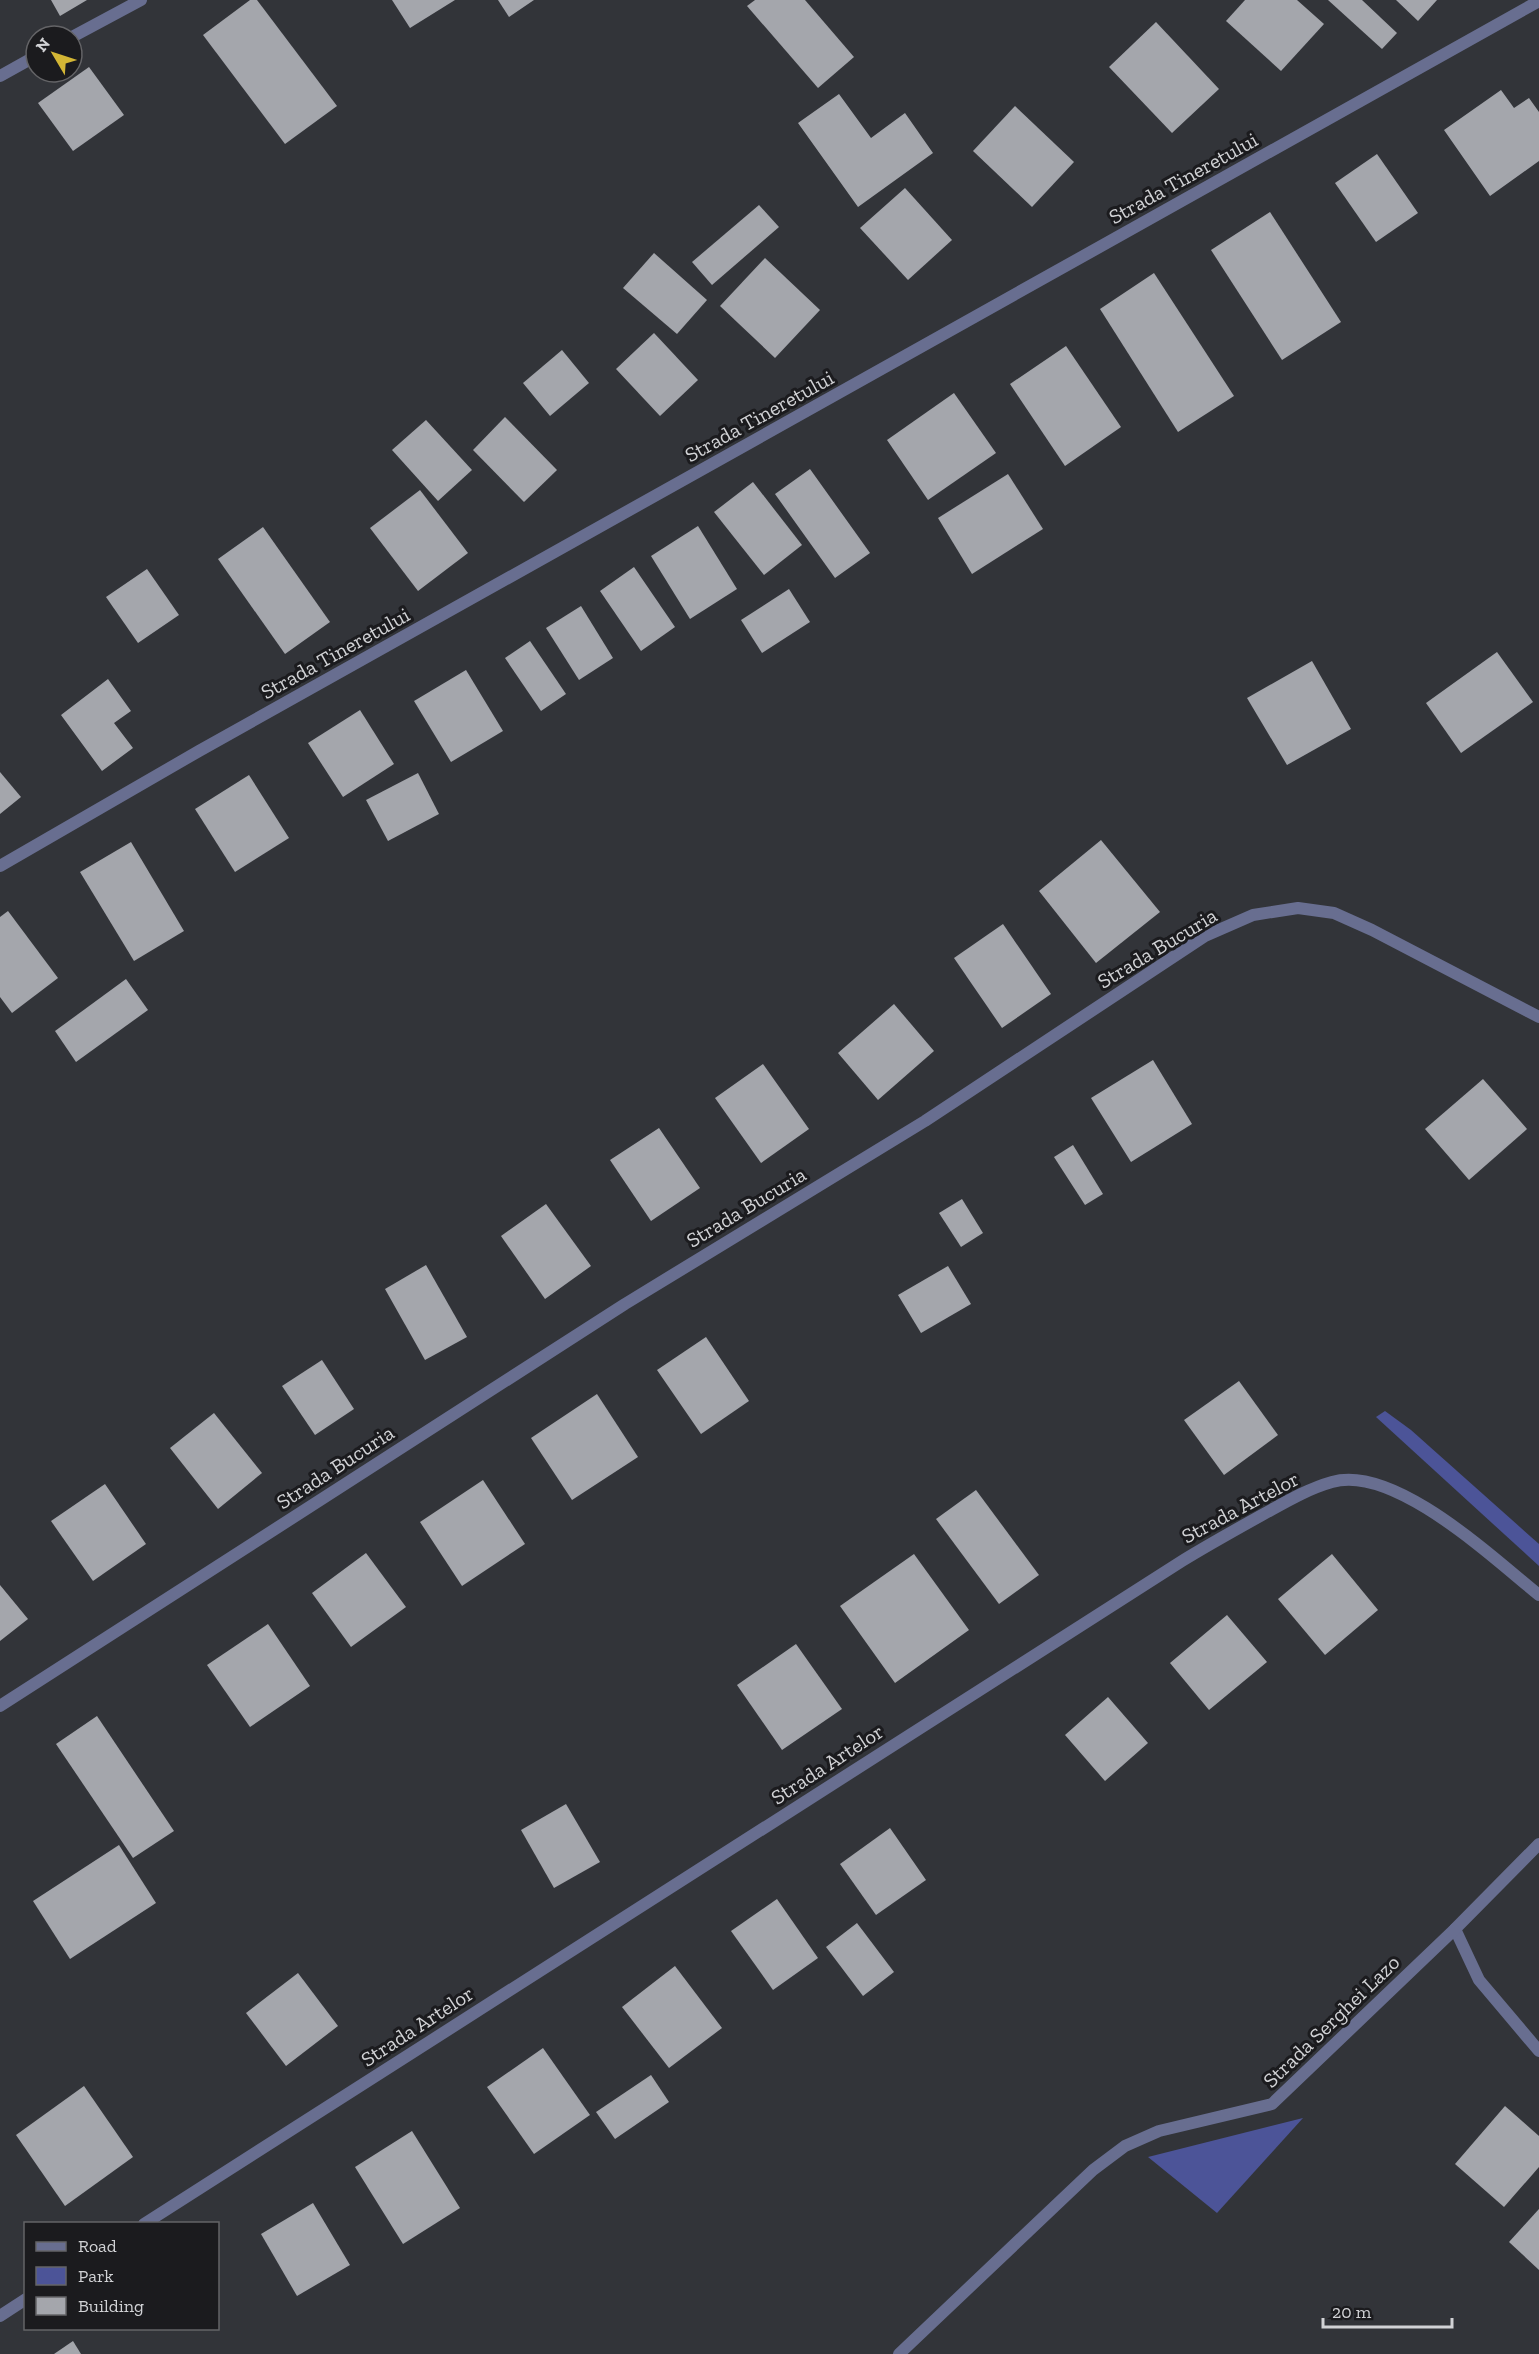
<svg xmlns="http://www.w3.org/2000/svg" width="1539" height="2354" viewBox="0 0 1539 2354" font-family="'Zilla Slab',serif">
  <style>
    .green { fill: #4c5498 }
    .building { fill: #a4a6ac }
    .lines { fill: none; stroke-linecap: round; stroke-linejoin: round }
    .minor { stroke: #686e90; stroke-width: 12 }
    .labels { text-anchor: middle; dominant-baseline: central; stroke-width: 6; stroke-linejoin: round; paint-order: stroke }
    .street-label { font-size: 21px; fill: #d1d2d5; stroke: #1b1b1e }
  </style>
  <rect width="100%" height="100%" fill="#323439"/>
  <g class="green">
    <path d="M1385,1411L1411,1430L1539,1544V1566L1376,1417Z"/>
    <path d="M1303,2118L1217,2213L1148,2157Z"/>
  </g>
  <g class="building">
    <path d="M51,0H87L60,16Z"/>
    <path d="M250,0H257L337,106L285,144L203,35Z"/>
    <path d="M392,0H455L410,28Z"/>
    <path d="M498,0H534L509,17Z"/>
    <path d="M755,0H805L854,57L818,88L747,6Z"/>
    <path d="M1245,0H1297L1324,24L1281,71L1226,21Z"/>
    <path d="M1328,0H1362L1397,33L1382,49Z"/>
    <path d="M1396,0H1437L1418,21Z"/>
    <path d="M1156,22L1219,89L1172,133L1109,67Z"/>
    <path d="M89,67L124,115L73,151L38,103Z"/>
    <path d="M1501,90L1514,108L1529,98L1539,112V161L1490,196L1444,130Z"/>
    <path d="M839,94L871,138L905,113L933,153L858,207L798,123Z"/>
    <path d="M1015,106L1074,162L1032,207L973,151Z"/>
    <path d="M1377,154L1418,213L1376,242L1335,183Z"/>
    <path d="M905,188L952,240L908,280L860,228Z"/>
    <path d="M759,205L779,227L712,285L692,262Z"/>
    <path d="M1270,212L1341,322L1282,360L1211,250Z"/>
    <path d="M654,253L707,300L677,334L623,288Z"/>
    <path d="M765,258L820,310L775,358L720,306Z"/>
    <path d="M1154,273L1234,396L1178,432L1100,309Z"/>
    <path d="M654,333L698,380L660,416L616,369Z"/>
    <path d="M1066,346L1121,427L1065,466L1010,384Z"/>
    <path d="M562,350L589,383L550,416L523,383Z"/>
    <path d="M954,393L996,453L928,500L887,440Z"/>
    <path d="M505,417L557,470L524,502L473,450Z"/>
    <path d="M426,420L472,470L438,501L392,450Z"/>
    <path d="M810,469L870,553L835,578L775,494Z"/>
    <path d="M1008,474L1043,529L972,574L938,518Z"/>
    <path d="M753,482L802,545L764,575L714,512Z"/>
    <path d="M420,490L468,553L418,591L370,528Z"/>
    <path d="M698,526L737,589L690,619L651,556Z"/>
    <path d="M263,527L330,622L285,654L218,559Z"/>
    <path d="M634,567L675,627L641,651L600,591Z"/>
    <path d="M147,569L179,615L138,643L106,597Z"/>
    <path d="M789,589L810,622L762,653L741,620Z"/>
    <path d="M581,606L613,658L579,680L546,628Z"/>
    <path d="M530,641L566,694L541,711L505,658Z"/>
    <path d="M1497,652L1533,702L1461,753L1426,703Z"/>
    <path d="M1312,661L1351,729L1287,765L1247,698Z"/>
    <path d="M466,670L503,731L451,762L414,701Z"/>
    <path d="M108,679L131,711L114,723L133,748L102,771L61,715Z"/>
    <path d="M360,710L394,764L343,797L308,743Z"/>
    <path d="M0,772L21,797L0,814Z"/>
    <path d="M418,773L439,814L388,841L366,800Z"/>
    <path d="M249,775L289,838L235,872L195,809Z"/>
    <path d="M1101,840L1160,912L1096,963L1039,891Z"/>
    <path d="M131,842L184,931L134,961L80,872Z"/>
    <path d="M8,911L58,978L12,1013L0,997V917Z"/>
    <path d="M1003,924L1051,994L1002,1028L954,958Z"/>
    <path d="M126,979L148,1010L76,1062L55,1031Z"/>
    <path d="M894,1004L934,1051L878,1100L838,1053Z"/>
    <path d="M1153,1060L1192,1124L1131,1162L1091,1098Z"/>
    <path d="M763,1064L809,1129L761,1163L715,1098Z"/>
    <path d="M1483,1079L1527,1129L1469,1180L1425,1129Z"/>
    <path d="M659,1128L700,1188L651,1221L610,1160Z"/>
    <path d="M1073,1145L1103,1194L1085,1205L1054,1157Z"/>
    <path d="M962,1199L983,1233L961,1247L939,1213Z"/>
    <path d="M546,1204L591,1266L545,1299L501,1236Z"/>
    <path d="M426,1265L467,1337L425,1360L385,1289Z"/>
    <path d="M948,1266L971,1304L921,1333L898,1295Z"/>
    <path d="M706,1337L749,1401L701,1434L657,1370Z"/>
    <path d="M322,1360L354,1409L315,1435L282,1386Z"/>
    <path d="M1239,1381L1278,1435L1224,1475L1184,1420Z"/>
    <path d="M597,1394L638,1457L572,1500L531,1438Z"/>
    <path d="M214,1413L262,1473L218,1509L170,1448Z"/>
    <path d="M483,1480L525,1544L462,1586L420,1522Z"/>
    <path d="M105,1484L146,1544L93,1581L51,1521Z"/>
    <path d="M976,1490L1039,1575L999,1604L936,1519Z"/>
    <path d="M366,1553L406,1607L351,1647L312,1593Z"/>
    <path d="M914,1554L969,1630L895,1683L840,1606Z"/>
    <path d="M1332,1554L1378,1610L1325,1655L1278,1599Z"/>
    <path d="M0,1585L28,1619L0,1641Z"/>
    <path d="M1227,1615L1267,1662L1209,1710L1170,1663Z"/>
    <path d="M268,1624L310,1686L250,1727L207,1665Z"/>
    <path d="M796,1644L842,1709L782,1750L737,1685Z"/>
    <path d="M1108,1697L1148,1743L1105,1781L1065,1735Z"/>
    <path d="M97,1716L174,1831L133,1858L56,1744Z"/>
    <path d="M566,1804L600,1862L554,1888L521,1830Z"/>
    <path d="M890,1828L926,1880L876,1915L840,1864Z"/>
    <path d="M119,1845L156,1903L70,1959L33,1901Z"/>
    <path d="M777,1899L818,1958L773,1990L731,1931Z"/>
    <path d="M857,1923L894,1972L863,1996L826,1947Z"/>
    <path d="M675,1966L722,2028L669,2068L622,2007Z"/>
    <path d="M298,1973L338,2026L286,2066L246,2013Z"/>
    <path d="M543,2048L590,2115L534,2154L487,2087Z"/>
    <path d="M651,2075L669,2102L615,2139L596,2112Z"/>
    <path d="M84,2086L133,2157L65,2206L16,2135Z"/>
    <path d="M1505,2106L1539,2136V2167L1504,2207L1455,2164Z"/>
    <path d="M412,2131L460,2208L403,2244L355,2167Z"/>
    <path d="M313,2203L350,2265L297,2296L261,2234Z"/>
    <path d="M1539,2209V2270L1509,2242Z"/>
    <path d="M73,2341L81,2354H54Z"/>
  </g>
  <g class="lines">
    <g class="minor">
      <path d="M72,37L141,0"/>
      <path d="M0,76L36,56"/>
      <path d="M0,866L199,751L1539,1"/>
      <path d="M0,1706L625,1304L925,1121L1205,936L1253,915L1298,908L1334,913L1372,930L1539,1017"/>
      <path d="M1455,1929L1479,1980L1539,2051"/>
      <path d="M144,2224L1182,1561C1208,1545 1235,1530 1262,1515C1284,1503 1307,1489 1332,1482C1394,1464 1493,1558 1539,1595"/>
      <path d="M0,2316L26,2299"/>
      <path d="M899,2354L1093,2170L1125,2146L1159,2131L1272,2104L1455,1929L1539,1844"/>
    </g>
  </g>
  <g class="labels">
    <g class="street-label">
      <text transform="translate(1183 178) rotate(-29)">Strada Tineretului</text>
      <text transform="translate(759 416) rotate(-29)">Strada Tineretului</text>
      <text transform="translate(335 653) rotate(-29)">Strada Tineretului</text>
      <text transform="translate(1157 948) rotate(-31)">Strada Bucuria</text>
      <text transform="translate(746 1207) rotate(-31)">Strada Bucuria</text>
      <text transform="translate(335 1467) rotate(-33)">Strada Bucuria</text>
      <text transform="translate(1240 1507) rotate(-28)">Strada Artelor</text>
      <text transform="translate(827 1764) rotate(-33)">Strada Artelor</text>
      <text transform="translate(1331 2021) rotate(-44)">Strada Serghei Lazo</text>
      <text transform="translate(417 2026) rotate(-33)">Strada Artelor</text>
    </g>
  </g>
  <rect x="24" y="2222" width="195" height="108" fill="#1b1b1e" stroke="#646467" stroke-width="1.5"/>
  <rect x="36" y="2242" width="30" height="9" fill="#686e90" stroke="#646467" stroke-width="1.5"/>
  <text x="78" y="2252" font-size="18" fill="#d1d2d5">Road</text>
  <rect x="36" y="2267" width="30" height="18" fill="#4c5498" stroke="#646467" stroke-width="1.5"/>
  <text x="78" y="2282" font-size="18" fill="#d1d2d5">Park</text>
  <rect x="36" y="2297" width="30" height="18" fill="#a4a6ac" stroke="#646467" stroke-width="1.5"/>
  <text x="78" y="2312" font-size="18" fill="#d1d2d5">Building</text>
  <g transform="translate(54 54) rotate(309)"><circle r="28" fill="#1b1b1e" stroke="#646467" stroke-width="1.5"/>
  <path d="M0-4.5L10 22L0 15L-10 22Z" fill="#d3b635"/>
  <text y="-9" font-size="16" font-weight="bold" text-anchor="middle" fill="#d1d2d5">N</text>
  </g>
  <path d="M1323 2318v9h129v-9" fill="none" stroke="#d1d2d5" stroke-width="3"/>
  <text x="1332" y="2318" font-size="18" fill="#d1d2d5" stroke="#1b1b1e" stroke-width="4.5" paint-order="stroke">20 m</text>
</svg>
